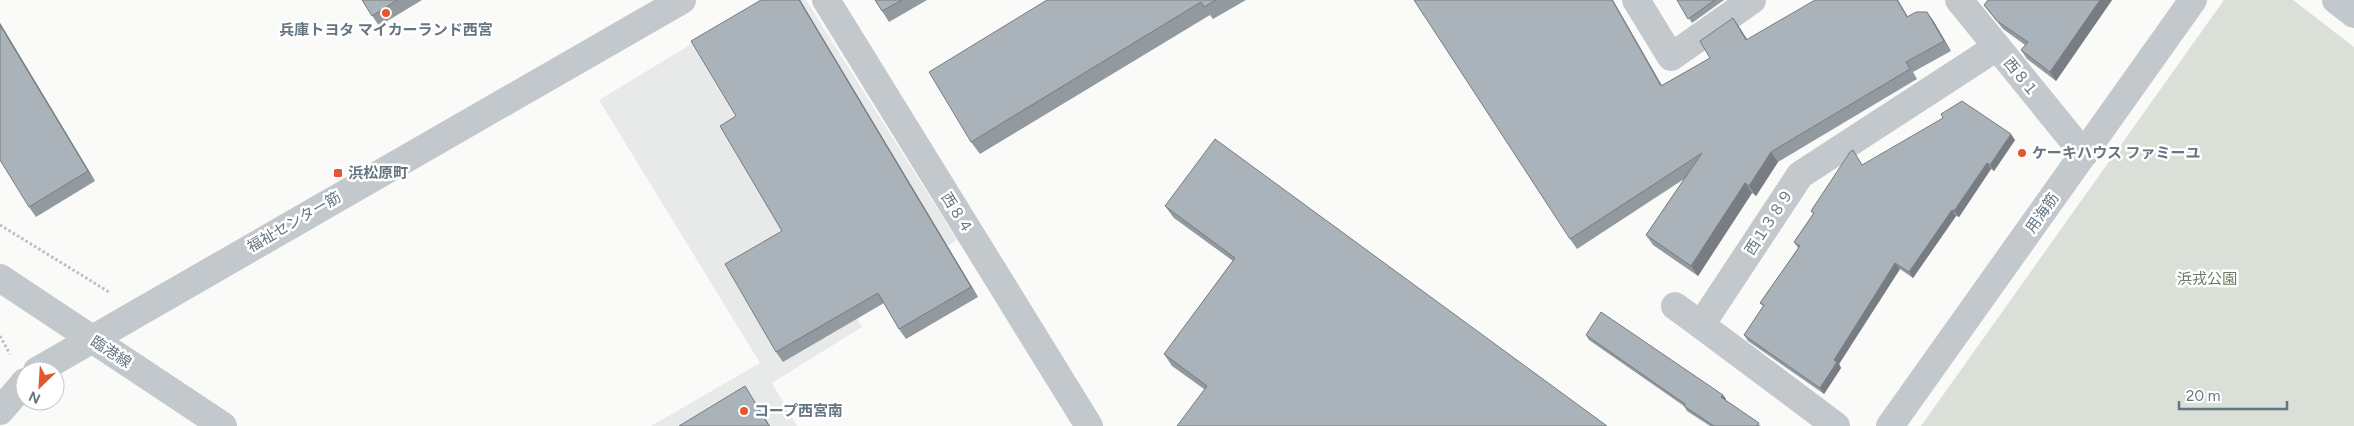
<svg xmlns="http://www.w3.org/2000/svg" width="2354" height="426" viewBox="0 0 2354 426" font-family="Figtree,'Noto Sans JP',sans-serif">
  <style>
    .built { fill: #e8e9e9 }
    .green { fill: #dadfd7 }
    .lines { fill: none; stroke-linecap: round; stroke-linejoin: round }
    .path { stroke: #bbbfc2; stroke-width: 3; stroke-dasharray: 2.5 2.5; stroke-linecap: butt }
    .minor { stroke: #c3c8cc; stroke-width: 28 }
    .wall { fill: #929a9f }
    .shaded-wall { fill: #777d82 }
    .building { fill: #aab3b9; stroke: #777d82 }
    .poi-dot { fill: #e4572e; stroke: #fff; stroke-width: 2 }
    .labels { text-anchor: middle; dominant-baseline: central; stroke-width: 5; stroke-linejoin: round; paint-order: stroke }
    .poi-label { font-size: 15px; font-weight: bold; fill: #657683; stroke: #fff; text-anchor: start }
    .street-label { font-size: 15px; fill: #657683; stroke: #fff }
    .park-label { font-size: 15px; fill: #687a64; stroke: #fff }
  </style>
  <rect width="100%" height="100%" fill="#fafaf8"/>
  <path class="built" d="M764,0H806L957,240L850,306L862,327L772,383L797,426H651L760,363L599,100Z"/>
  <path class="green" d="M2224,0H2293L2354,47V426H1921Z"/>
  <g class="lines">
    <g class="path">
      <path d="M0,225L109,292"/>
      <path d="M0,336L10,354"/>
    </g>
    <g class="minor">
      <path d="M826,0L1089,426"/>
      <path d="M1636,0L1671,57L1752,0"/>
      <path d="M1959,0L2084,154"/>
      <path d="M2336,0L2354,14"/>
      <path d="M0,278L223,426"/>
      <path d="M1675,306L1701,325"/>
      <path d="M37,371L682,0"/>
      <path d="M0,411L25,382"/>
      <path d="M1836,426L1701,325L1800,175L1997,47"/>
      <path d="M1890,426L2193,0"/>
    </g>
  </g>
  <g class="wall">
    <path d="M362,0H422L379,26Z"/>
    <path d="M800,0L978,297L906,339L899,329L884,303L783,362L776,352L782,231L736,116Z"/>
    <path d="M875,0H927L889,22Z"/>
    <path d="M1047,0H1246L1213,19L1210,15L980,154L971,142Z"/>
    <path d="M1677,0H1724L1692,23Z"/>
    <path d="M1988,0H2112L2056,81L2027,59L2021,50L2025,45L2003,29L1984,5Z"/>
    <path d="M1927,12L1934,22L1951,51L1913,72L1917,79L1778,162L1756,196L1752,193L1698,276L1653,245L1646,235L1684,179L1577,249L1570,239L1662,85L1710,58L1733,18L1747,39L1908,17Z"/>
    <path d="M0,23L95,181L36,217L29,207Z"/>
    <path d="M2015,140L1994,171L1991,169L1959,217L1956,216L1913,278L1900,269L1839,364L1841,368L1824,394L1748,341L1744,335L1763,306L1760,303L1798,248L1794,242L1813,214L1811,211L1853,150L1862,165Z"/>
    <path d="M1165,206L1607,426L1204,389L1172,366L1164,354L1233,261L1174,218Z"/>
    <path d="M1586,335L1723,395L1726,399L1725,400L1761,426H1710L1687,411L1684,406L1589,340Z"/>
  </g>
  <g class="shaded-wall">
    <path d="M799,0H800L978,297L971,287Z"/>
    <path d="M1612,0H1613L1668,96L1661,86Z"/>
    <path d="M1897,0H1898L1914,27L1907,17Z"/>
    <path d="M2100,0H2112L2056,81L2050,72Z"/>
    <path d="M1927,12L1934,22L1951,51L1944,41Z"/>
    <path d="M1733,18L1740,28L1753,50L1746,40Z"/>
    <path d="M0,23L95,181L88,171L0,25Z"/>
    <path d="M2011,134L2015,140L1994,171L1990,165Z"/>
    <path d="M1771,152L1778,162L1756,196L1749,186Z"/>
    <path d="M1987,163L1991,169L1959,217L1954,211Z"/>
    <path d="M1745,183L1752,193L1698,276L1691,266Z"/>
    <path d="M1952,210L1956,216L1913,278L1909,272Z"/>
    <path d="M1895,263L1900,269L1839,364L1841,368L1824,394L1820,388L1834,360Z"/>
    <path d="M745,386L752,397L770,426H769Z"/>
    <path d="M1723,395L1726,399L1724,402L1721,397Z"/>
  </g>
  <g class="building">
    <path d="M362,0H397L372,16Z"/>
    <path d="M761,0H799L971,287L899,329L878,293L776,352L725,264L782,231L720,126L736,116L691,41Z"/>
    <path d="M875,0H902L882,11Z"/>
    <path d="M1047,0H1216L1204,7L1201,2L971,142L929,72Z"/>
    <path d="M1414,0H1612L1661,86L1710,58L1700,41L1733,18L1746,40L1815,0H1897L1907,17L1916,12H1927L1944,41L1906,62L1910,69L1771,152L1749,186L1745,183L1691,266L1646,235L1702,153L1570,239Z"/>
    <path d="M1677,0H1715L1688,19Z"/>
    <path d="M1988,0H2100L2050,72L2021,50L2028,42L1997,21L1984,5Z"/>
    <path d="M0,25L88,171L29,207L0,160Z"/>
    <path d="M1962,101L2011,134L1990,165L1987,163L1954,211L1952,210L1909,272L1895,263L1834,360L1837,362L1820,388L1744,335L1764,305L1760,303L1800,246L1794,242L1814,213L1811,211L1850,152L1853,150L1862,165L1943,118L1941,114Z"/>
    <path d="M1215,139L1607,426H1177L1207,386L1164,354L1235,258L1165,206Z"/>
    <path d="M1601,312L1723,395L1721,397L1759,423L1757,426H1714L1684,406L1685,404L1586,335Z"/>
    <path d="M745,386L769,426H679Z"/>
  </g>
  <g class="poi-dot">
    <circle cx="386" cy="13" r="5"/>
    <circle cx="2022" cy="153" r="5"/>
    <rect x="333" y="168" width="10" height="10" rx="2.5"/>
    <circle cx="744" cy="411" r="5"/>
  </g>
  <g class="labels">
    <g class="poi-label">
      <text x="386" y="30" text-anchor="middle">兵庫トヨタ マイカーランド西宮</text>
      <text x="2032" y="153">ケーキハウス ファミーユ</text>
      <text x="348" y="173">浜松原町</text>
      <text x="754" y="411">コープ西宮南</text>
    </g>
    <g class="street-label">
      <text transform="translate(2021 77) rotate(51)">西８１</text>
      <text transform="translate(957 213) rotate(58)">西８４</text>
      <text transform="translate(2042 213) rotate(-55)">用海筋</text>
      <text transform="translate(294 222) rotate(-30)">福祉センター筋</text>
      <text transform="translate(1769 222) rotate(-57)">西１３８９</text>
      <text transform="translate(111 352) rotate(33)">臨港線</text>
    </g>
    <g class="park-label">
      <text x="2207" y="279">浜戎公園</text>
    </g>
  </g>
  <g transform="translate(40 386) rotate(205)"><circle r="24" fill="#ffffff" stroke="#c1c8cd"/>
  <path d="M0-4L9 19L0 12L-9 19Z" fill="#e4572e"/>
  <text y="-8" font-size="14" font-weight="bold" text-anchor="middle" fill="#657683">N</text>
  </g>
  <path d="M2179 401v8h108v-8" fill="none" stroke="#657683" stroke-width="2.5"/>
  <text x="2186" y="401" font-size="15" fill="#657683" stroke="#ffffff" stroke-width="4" paint-order="stroke">20 m</text>
</svg>
